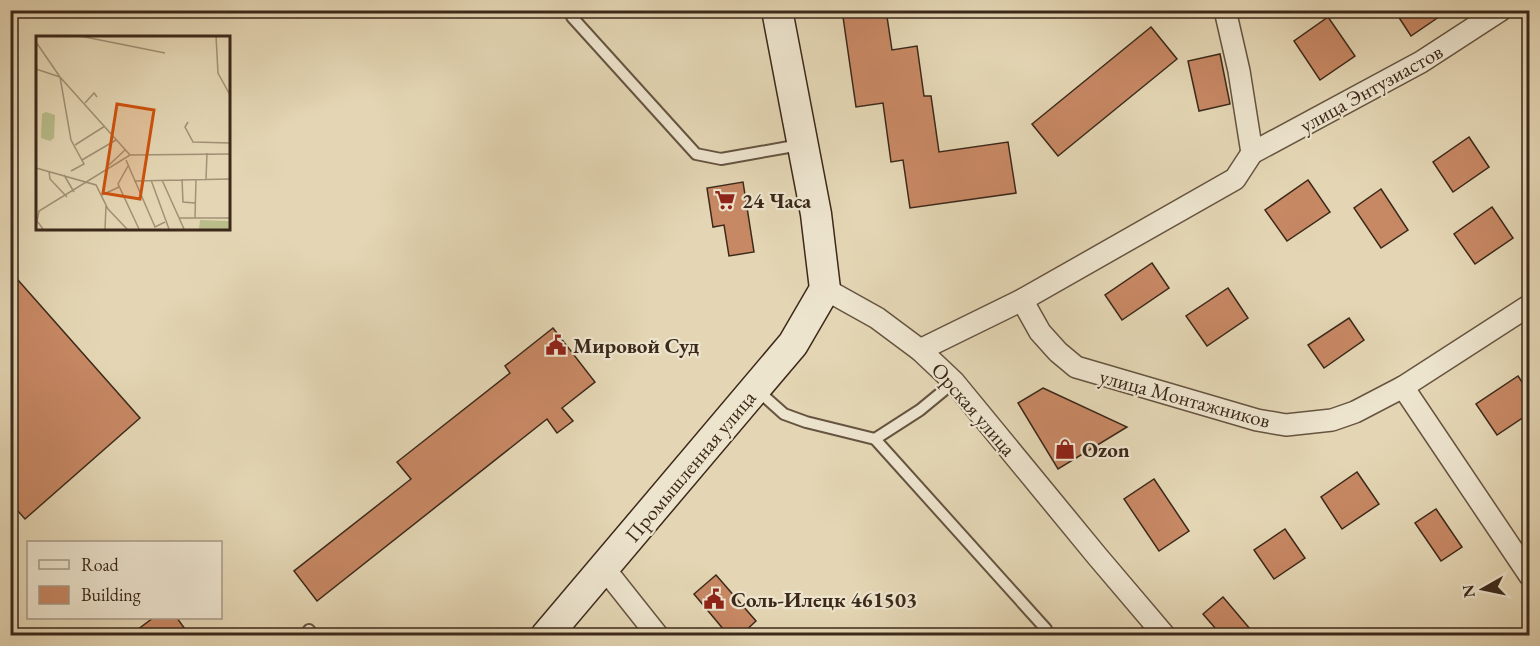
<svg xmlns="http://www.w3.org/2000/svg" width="1540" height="646" viewBox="0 0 1540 646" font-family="'EB Garamond',serif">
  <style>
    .building { fill: #c78864; stroke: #3c291a; stroke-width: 1.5 }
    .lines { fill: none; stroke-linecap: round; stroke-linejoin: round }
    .lane-casing { stroke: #665440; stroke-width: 14 }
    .street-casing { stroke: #665440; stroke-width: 24 }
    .secondary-casing { stroke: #3c291a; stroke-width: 33 }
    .lane { stroke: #ede4ce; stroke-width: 10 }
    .street { stroke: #ede4ce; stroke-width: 21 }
    .secondary { stroke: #ede4ce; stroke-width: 30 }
    .labels { text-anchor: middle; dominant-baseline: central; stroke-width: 4.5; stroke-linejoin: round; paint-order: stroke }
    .street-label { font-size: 21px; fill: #3c291a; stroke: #ede4ce }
    .poi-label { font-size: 21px; font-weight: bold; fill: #3c291a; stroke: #ede4ce; text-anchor: start }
    .inset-road { fill: none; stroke: #a19176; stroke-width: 1.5 }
    .view { fill: #ce520e; fill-opacity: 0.15; stroke: #ce520e; stroke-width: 3 }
    .inset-edge { fill: none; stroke: #3c291a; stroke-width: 3 }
  </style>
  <rect width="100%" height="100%" fill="#e4d6b4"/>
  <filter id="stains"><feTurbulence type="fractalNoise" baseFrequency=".00333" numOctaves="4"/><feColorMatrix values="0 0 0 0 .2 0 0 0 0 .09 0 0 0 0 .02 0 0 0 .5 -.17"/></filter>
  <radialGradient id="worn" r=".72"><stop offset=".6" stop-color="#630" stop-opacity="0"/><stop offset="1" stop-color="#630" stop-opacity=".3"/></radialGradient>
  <g class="building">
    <path d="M842,10H886L892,50L917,46L924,96H931L939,152L1008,142L1016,193L910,208L903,160L891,162L883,103L856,107Z"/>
    <path d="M1394,10H1449L1411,36Z"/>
    <path d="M1328,17L1355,56L1320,80L1294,41Z"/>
    <path d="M1151,27L1177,59L1058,156L1032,124Z"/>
    <path d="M1220,54L1230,104L1199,111L1188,61Z"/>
    <path d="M1469,137L1489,167L1453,192L1433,162Z"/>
    <path d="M1308,180L1330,212L1287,241L1265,210Z"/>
    <path d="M743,182L754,252L729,256L724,225L713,227L707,188Z"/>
    <path d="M1381,189L1408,230L1381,248L1354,208Z"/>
    <path d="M1492,207L1513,238L1475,264L1454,234Z"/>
    <path d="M1152,263L1169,288L1122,320L1105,295Z"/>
    <path d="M10,271L140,418L25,519L10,502Z"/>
    <path d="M1228,288L1248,318L1207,346L1186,316Z"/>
    <path d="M1349,318L1364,340L1324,368L1308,345Z"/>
    <path d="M553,328L595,382L562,408L573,421L557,433L547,419L317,601L294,571L411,479L397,462L510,373L505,366Z"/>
    <path d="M1518,376L1530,394V413L1497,435L1476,404Z"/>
    <path d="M1043,388L1127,427L1058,469L1018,403Z"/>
    <path d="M1357,472L1379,504L1342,529L1321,497Z"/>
    <path d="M1154,479L1189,531L1159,551L1124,499Z"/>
    <path d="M1436,509L1462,547L1441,561L1415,523Z"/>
    <path d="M1285,529L1305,558L1274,579L1254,550Z"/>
    <path d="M716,575L756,621L740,636H729L694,594Z"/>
    <path d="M1223,597L1256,636H1222L1203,614Z"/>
    <path d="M153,618H177L190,636H129Z"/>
  </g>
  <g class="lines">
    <g class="lane-casing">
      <g id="lane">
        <path d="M572,17L696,154L721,159L800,145"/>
        <path d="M756,389L784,414L806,422L875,439L1046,629"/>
        <path d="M875,439L920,410L954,382"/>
        <path d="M309,630L314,636"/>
      </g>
    </g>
    <g class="street-casing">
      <g id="street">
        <path d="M1225,10L1239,71L1252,153"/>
        <path d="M825,289L877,318L920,350L954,382L1097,556L1165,636"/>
        <path d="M1022,300L1040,332L1058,352L1076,367L1257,420L1286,425L1332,420L1355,412L1403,387L1530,305"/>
        <path d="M920,350L1022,300L1235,179L1252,153L1421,62L1501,10"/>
        <path d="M1403,387L1530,576"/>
        <path d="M604,568L658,636"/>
      </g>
    </g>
    <g class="secondary-casing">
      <path id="secondary" d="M546,636L793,344L825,289L816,214L777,10"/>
    </g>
    <use href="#lane" class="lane"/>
    <use href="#street" class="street"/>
    <use href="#secondary" class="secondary"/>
  </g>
  <defs>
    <g id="supermarket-bare" transform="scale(1.62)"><path d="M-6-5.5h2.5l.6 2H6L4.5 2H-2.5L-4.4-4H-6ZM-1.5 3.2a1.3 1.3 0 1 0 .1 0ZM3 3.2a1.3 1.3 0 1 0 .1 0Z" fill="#8f2418" stroke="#ede4ce" stroke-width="2.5" paint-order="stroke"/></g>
    <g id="civic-bare" transform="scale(1.62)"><path d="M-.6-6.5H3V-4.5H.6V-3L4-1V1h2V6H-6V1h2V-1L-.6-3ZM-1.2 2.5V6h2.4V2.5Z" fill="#8f2418" stroke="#ede4ce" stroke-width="2.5" paint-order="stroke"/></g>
    <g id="shop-bare" transform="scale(1.62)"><path d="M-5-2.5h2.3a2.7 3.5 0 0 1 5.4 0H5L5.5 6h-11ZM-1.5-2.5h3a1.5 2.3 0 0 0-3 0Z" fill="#8f2418" stroke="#ede4ce" stroke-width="2.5" paint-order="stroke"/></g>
  </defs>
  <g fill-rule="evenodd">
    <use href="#supermarket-bare" x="725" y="200"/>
    <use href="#civic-bare" x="556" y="345"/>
    <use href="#shop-bare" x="1065" y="449"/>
    <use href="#civic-bare" x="714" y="599"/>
  </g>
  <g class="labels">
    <g class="street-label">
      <text transform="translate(1371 88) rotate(-29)">улица Энтузиастов</text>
      <text transform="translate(1185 398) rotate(15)">улица Монтажников</text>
      <text transform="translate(974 409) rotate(49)">Орская улица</text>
      <text transform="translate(690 466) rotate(-50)">Промышленная улица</text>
    </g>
    <g class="poi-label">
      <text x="742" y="200">24 Часа</text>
      <text x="573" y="345">Мировой Суд</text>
      <text x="1082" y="449">Ozon</text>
      <text x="731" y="599">Соль-Илецк 461503</text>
    </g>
  </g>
  <g transform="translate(36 36)">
    <rect width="194" height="194" fill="#e4d6b4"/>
    <path d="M10,76L19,79L18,102L14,105L5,102L6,78ZM164,184L193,185V193H163Z" fill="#b8bd8a"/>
    <path class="inset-road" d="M44,0L129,17M180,0L182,37L194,59M0,6L24,41L94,119M0,33L24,41M24,41L35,104L48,128L35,135M49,67L58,57L61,61M152,86L149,91L157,106L194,107M39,109L69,90M46,124L80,104M90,124L119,191L129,186M73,129L89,114M92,130L82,148L103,193M0,132L60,149L72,173L91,193M13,135L14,143L31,161M28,139L38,156M146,143L147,166L159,167M170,143L171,117M115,144L133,193M126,144L148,193M98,145L194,143M66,159L83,151M143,182H194M159,182L160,143M7,193L1,185L3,175L94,119L194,118M69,193L70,170"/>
    <path class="view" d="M81,68L118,74L104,163L67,157Z"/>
    <rect width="194" height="194" class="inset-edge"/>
  </g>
  <rect width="1540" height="646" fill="none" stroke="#e4d6b4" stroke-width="36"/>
  <rect x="12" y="12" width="1516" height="622" fill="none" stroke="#3c291a" stroke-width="3"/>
  <rect x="18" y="18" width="1504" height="610" fill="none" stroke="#3c291a" stroke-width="1.5"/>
  <rect x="27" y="541" width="195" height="78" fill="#ede4ce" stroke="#a69986" stroke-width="1.5"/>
  <rect x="39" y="560" width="30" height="9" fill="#ede4ce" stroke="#a69986" stroke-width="1.5"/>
  <text x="81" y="571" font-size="18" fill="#3c291a">Road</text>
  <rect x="39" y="586" width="30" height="18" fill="#c78864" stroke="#a69986" stroke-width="1.5"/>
  <text x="81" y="601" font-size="18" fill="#3c291a">Building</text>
  <g transform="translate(1483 589) rotate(261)" stroke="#ede4ce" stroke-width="4.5" paint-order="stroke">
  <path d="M0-4.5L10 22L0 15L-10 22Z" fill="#3c291a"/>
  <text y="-9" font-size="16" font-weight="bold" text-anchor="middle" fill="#3c291a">N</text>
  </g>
  <rect width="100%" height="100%" filter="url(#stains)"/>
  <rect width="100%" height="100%" fill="url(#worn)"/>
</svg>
